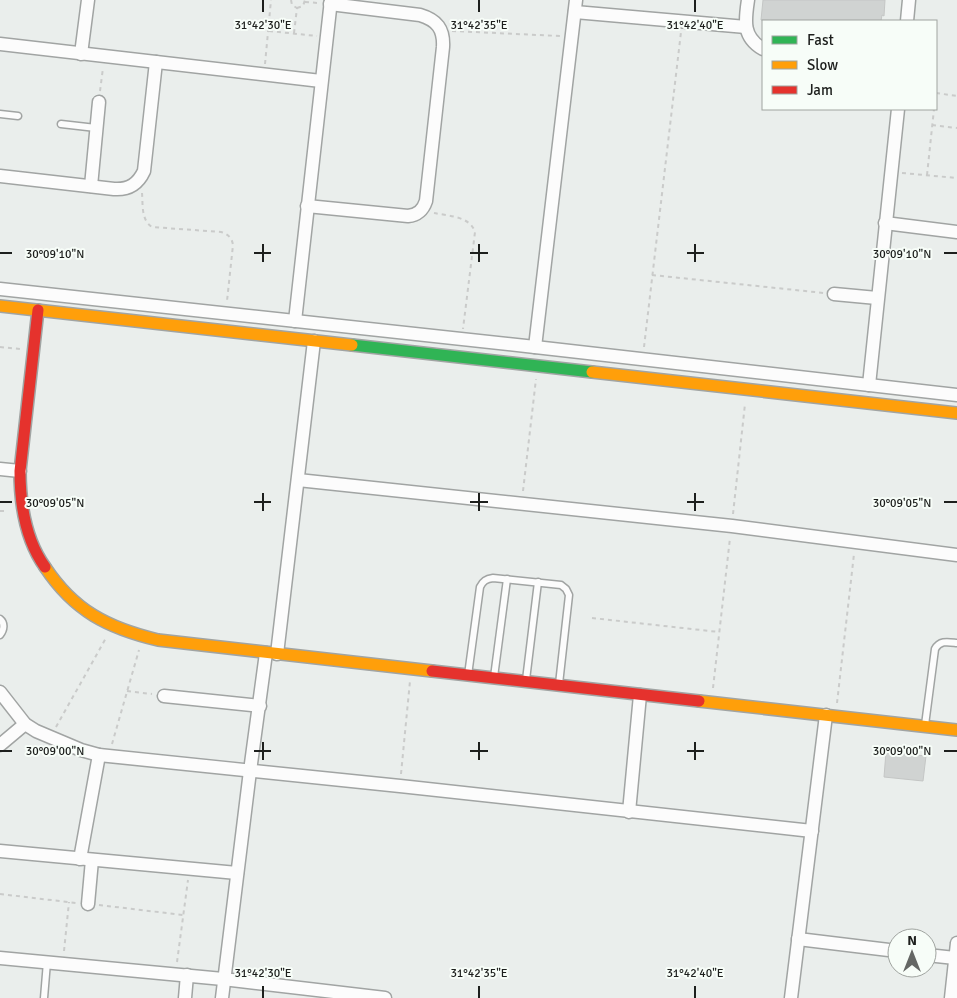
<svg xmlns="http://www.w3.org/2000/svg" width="957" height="998" viewBox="0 0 957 998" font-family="Signika,sans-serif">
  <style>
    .building { fill: #d0d3d2; stroke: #c4c6c5 }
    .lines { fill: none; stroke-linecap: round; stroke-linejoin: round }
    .lane-casing { stroke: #a1a4a3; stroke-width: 9 }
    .street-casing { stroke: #a1a4a3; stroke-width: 15 }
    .fast-casing { stroke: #a1a4a3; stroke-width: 14 }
    .slow-casing { stroke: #a1a4a3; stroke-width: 14 }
    .jam-casing { stroke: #a1a4a3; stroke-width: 14 }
    .path { stroke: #cacbca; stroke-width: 2; stroke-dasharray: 4 4; stroke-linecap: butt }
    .lane { stroke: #fcfcfc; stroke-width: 6 }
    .street { stroke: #fcfcfc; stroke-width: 12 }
    .fast { stroke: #30b455; stroke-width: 11 }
    .slow { stroke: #ff9f0a; stroke-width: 11 }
    .jam { stroke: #e5322d; stroke-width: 11 }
    .ticks { fill: none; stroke: #1d1f1d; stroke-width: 2 }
    .ticks-label { font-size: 12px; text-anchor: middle; fill: #1d1f1d; stroke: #f7fdf8; stroke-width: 4; stroke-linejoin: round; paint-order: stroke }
  </style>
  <rect width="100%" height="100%" fill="#eaeeec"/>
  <g class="building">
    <path d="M763,0H885L884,16L882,15L881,21H783L761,20Z"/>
    <path d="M886,752L926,756L923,781L884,777Z"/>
  </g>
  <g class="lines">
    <g class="lane-casing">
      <g id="lane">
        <path d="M0,114L18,116"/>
        <path d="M61,124L96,128"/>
        <path d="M0,619C5,623 4,630 0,635"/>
        <path d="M468,675L480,587C483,581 486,579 493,578L561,585L566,589L569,595L559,684"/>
        <path d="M494,677L507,579"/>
        <path d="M526,680L538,582"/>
        <path d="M925,725L935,649C940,640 948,642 957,643"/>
        <path d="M44,998L47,962"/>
      </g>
    </g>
    <g class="street-casing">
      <g id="street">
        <path d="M748,0C745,20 742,37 763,49"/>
        <path d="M575,12L746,27"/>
        <path d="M907,21L909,0"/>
        <path d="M0,44L321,81"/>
        <path d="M81,54L88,0"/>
        <path d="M0,176L114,189C129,190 138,184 144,171L156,62"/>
        <path d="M91,186L99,102"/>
        <path d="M307,206L408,216C418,215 423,210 426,201L443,47C444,29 437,20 420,15L330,4"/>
        <path d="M885,223L957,232"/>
        <path d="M0,289L535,347L957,395"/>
        <path d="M834,294L877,298"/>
        <path d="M295,321L331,0"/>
        <path d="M535,347L576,0"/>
        <path d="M869,385L898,109"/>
        <path d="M0,469L20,471"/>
        <path d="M298,480L732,526L957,555"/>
        <path d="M277,654L314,341"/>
        <path d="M0,692L25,724L36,731L81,750L99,755L400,786L812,831"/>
        <path d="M164,696L260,706"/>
        <path d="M0,745L25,724"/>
        <path d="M629,812L640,695"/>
        <path d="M0,851L237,873"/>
        <path d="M80,859L99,755"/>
        <path d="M88,904L92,860"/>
        <path d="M798,939L897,951"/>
        <path d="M927,955L955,958"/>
        <path d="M0,958L223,979L385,998"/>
        <path d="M185,998L187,975"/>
        <path d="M222,998L250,771L266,653"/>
        <path d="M791,998L826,715"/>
        <path d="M951,998L957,943"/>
      </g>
    </g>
    <g class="fast-casing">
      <path id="fast" d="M352,345L592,372"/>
    </g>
    <g class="slow-casing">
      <g id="slow">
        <path d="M0,306L352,345"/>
        <path d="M592,372L957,413"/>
        <path d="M45,567C74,611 108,628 158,640L432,671"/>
        <path d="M699,701L957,730"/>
      </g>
    </g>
    <g class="jam-casing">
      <g id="jam">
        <path d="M38,310L20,471C20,505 25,539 45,567"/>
        <path d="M432,671L699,701"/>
      </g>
    </g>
    <g class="path">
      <path d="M291,0L292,5L297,8"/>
      <path d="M305,2L318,3"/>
      <path d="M297,8L303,6L305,0"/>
      <path d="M269,31L317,36"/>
      <path d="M452,31L560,36"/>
      <path d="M294,33L297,8"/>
      <path d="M265,64L271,0"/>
      <path d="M100,91L103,68"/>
      <path d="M936,93L957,96"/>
      <path d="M932,125L957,128"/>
      <path d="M902,173L957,178"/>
      <path d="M927,175L934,109"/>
      <path d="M142,193C143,205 141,220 152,227L221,232C228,234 232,238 233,245L227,301"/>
      <path d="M434,213C448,216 470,216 475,232L463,329"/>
      <path d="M652,275L824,293"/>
      <path d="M0,347L20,349"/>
      <path d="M644,347L681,32"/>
      <path d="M523,491L536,379"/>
      <path d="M0,511H8"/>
      <path d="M733,514L745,404"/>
      <path d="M592,618L719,632"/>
      <path d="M713,688L730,538"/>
      <path d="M127,691L152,694"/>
      <path d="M837,703L854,554"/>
      <path d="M56,727L106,638"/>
      <path d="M112,744L139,650"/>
      <path d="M401,774L410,681"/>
      <path d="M0,894L76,903"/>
      <path d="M99,905L183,915"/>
      <path d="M64,951L69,902"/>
      <path d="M177,962L188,880"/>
    </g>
    <use href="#lane" class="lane"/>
    <use href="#street" class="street"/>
    <use href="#fast" class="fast"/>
    <use href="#slow" class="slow"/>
    <use href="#jam" class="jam"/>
  </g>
  <path class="ticks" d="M263,0V12M479,0V12M695,0V12M263,244V262M479,244V262M695,244V262M0,253H12M254,253H271M470,253H488M687,253H704M944,253H957M263,493V511M479,493V511M695,493V511M0,502H12M254,502H271M470,502H488M687,502H704M944,502H957M263,742V760M479,742V760M695,742V760M0,751H12M254,751H271M470,751H488M687,751H704M944,751H957M263,986V998M479,986V998M695,986V998"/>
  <g class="ticks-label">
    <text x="263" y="29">31°42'30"E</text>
    <text x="479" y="29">31°42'35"E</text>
    <text x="695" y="29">31°42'40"E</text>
    <text x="55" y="258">30°09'10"N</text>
    <text x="902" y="258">30°09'10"N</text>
    <text x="55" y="507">30°09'05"N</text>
    <text x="902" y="507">30°09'05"N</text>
    <text x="55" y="755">30°09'00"N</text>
    <text x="902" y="755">30°09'00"N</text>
    <text x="263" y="977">31°42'30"E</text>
    <text x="479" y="977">31°42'35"E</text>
    <text x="695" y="977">31°42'40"E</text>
  </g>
  <rect x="762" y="20" width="175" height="90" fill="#f7fdf8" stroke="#a0a4a0"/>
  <rect x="772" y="36" width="25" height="8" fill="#30b455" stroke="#a0a4a0"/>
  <text x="807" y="45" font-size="15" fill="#1d1f1d">Fast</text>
  <rect x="772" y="61" width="25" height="8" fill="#ff9f0a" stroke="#a0a4a0"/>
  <text x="807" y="70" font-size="15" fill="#1d1f1d">Slow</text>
  <rect x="772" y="86" width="25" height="8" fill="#e5322d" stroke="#a0a4a0"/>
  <text x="807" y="95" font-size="15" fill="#1d1f1d">Jam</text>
  <g transform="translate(912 953)"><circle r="24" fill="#f7fdf8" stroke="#a0a4a0"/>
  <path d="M0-4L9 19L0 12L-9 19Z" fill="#656765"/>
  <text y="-8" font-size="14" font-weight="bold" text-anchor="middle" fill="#1d1f1d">N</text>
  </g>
</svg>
